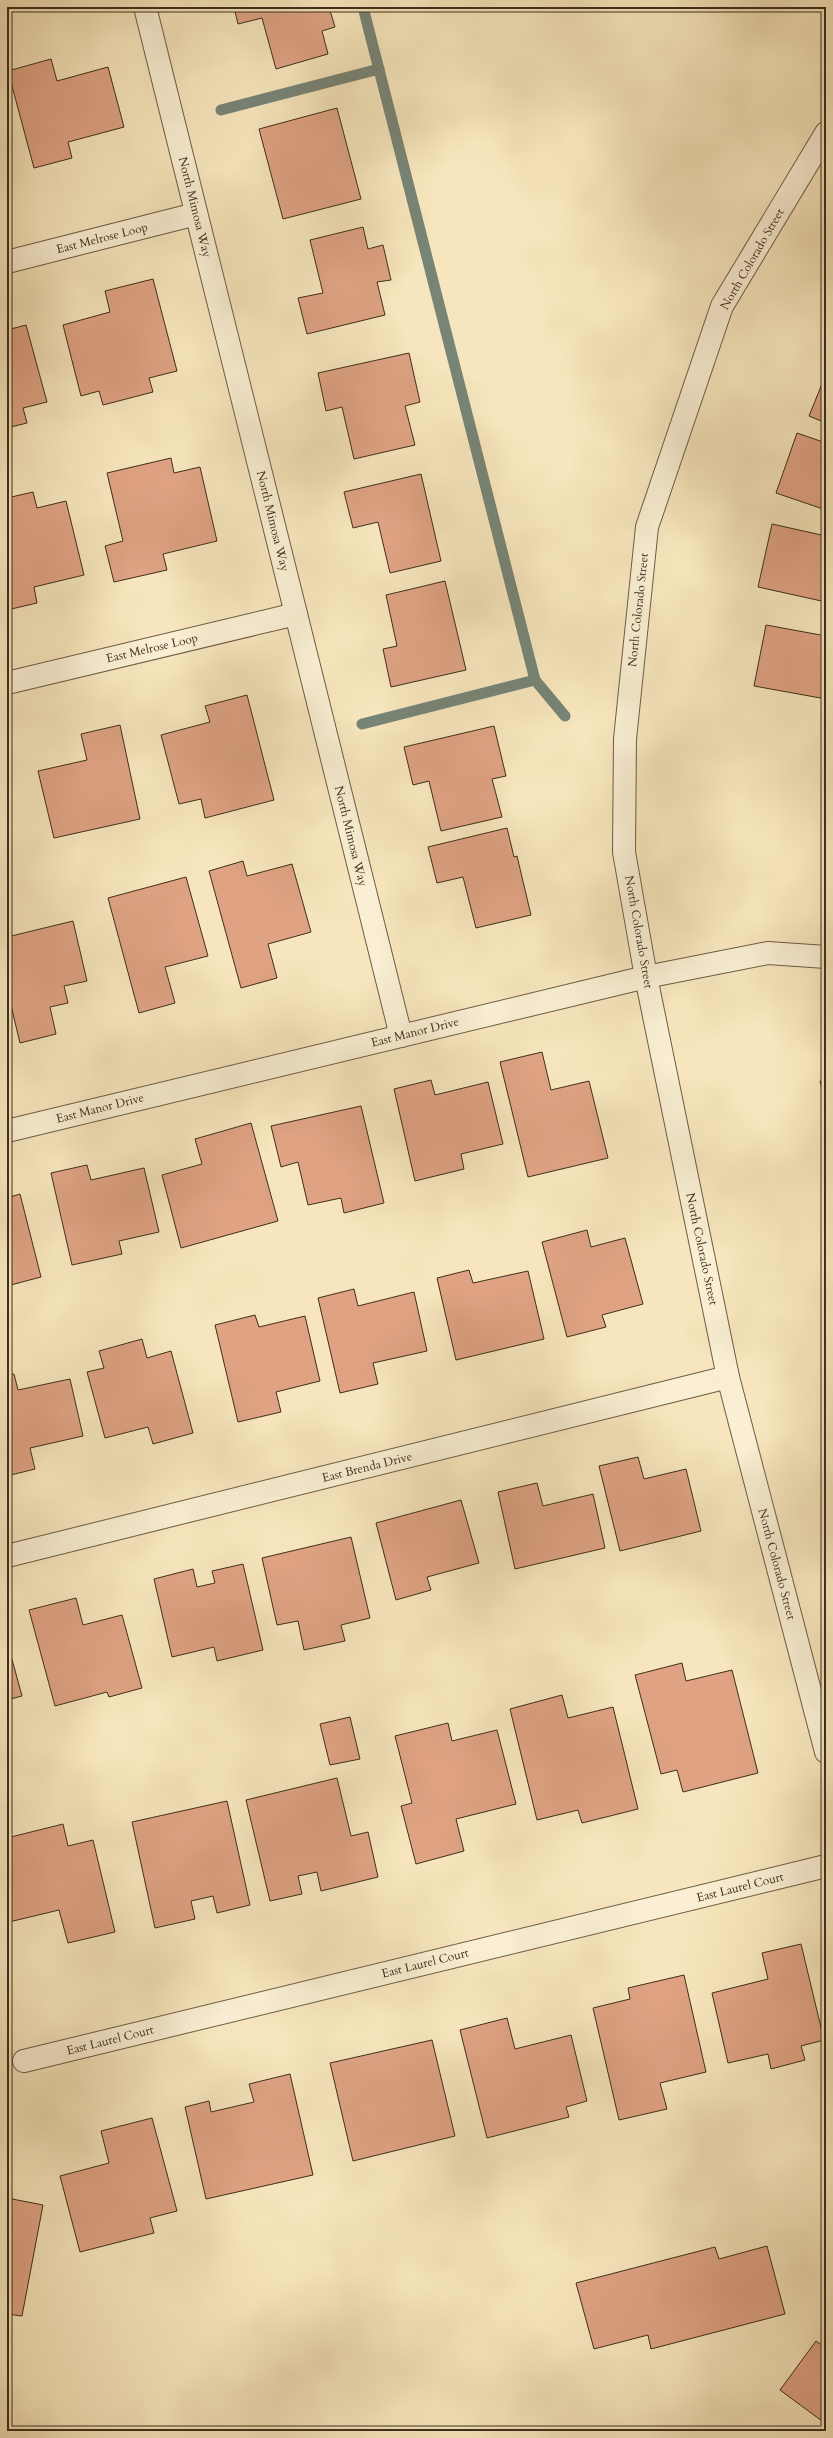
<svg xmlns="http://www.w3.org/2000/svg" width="833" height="2438" viewBox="0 0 833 2438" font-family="Cardo,serif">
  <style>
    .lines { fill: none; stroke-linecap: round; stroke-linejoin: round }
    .stream { stroke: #778577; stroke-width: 11 }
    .building { fill: #dfa384; stroke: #3d2e1c }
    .minor-casing { stroke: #6c5c44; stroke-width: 24 }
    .minor { stroke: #faefd4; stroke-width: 22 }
    .labels { text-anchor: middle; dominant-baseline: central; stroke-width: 3; stroke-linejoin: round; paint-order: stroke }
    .street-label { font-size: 12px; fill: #3d2e1c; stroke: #faefd4 }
  </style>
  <rect width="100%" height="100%" fill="#f7e6bd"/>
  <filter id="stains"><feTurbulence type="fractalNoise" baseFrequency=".005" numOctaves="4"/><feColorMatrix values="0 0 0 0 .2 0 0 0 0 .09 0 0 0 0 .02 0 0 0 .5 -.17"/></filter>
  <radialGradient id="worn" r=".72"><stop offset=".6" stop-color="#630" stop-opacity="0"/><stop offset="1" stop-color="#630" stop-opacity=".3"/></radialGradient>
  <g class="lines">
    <g class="stream">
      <path d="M363,7L535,680L565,716"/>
      <path d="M221,110L379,69"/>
      <path d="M362,724L535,680"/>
    </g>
  </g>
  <g class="building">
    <path d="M234,7H329L335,27L322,31L328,54L276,69L262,18L238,24Z"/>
    <path d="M51,59L57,81L108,67L124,127L68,142L72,158L34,168L8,71Z"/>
    <path d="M337,108L361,199L283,219L259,129Z"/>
    <path d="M363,227L368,249L383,245L391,280L377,282L385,315L307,334L298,298L323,293L310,240Z"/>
    <path d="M153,279L177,371L149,378L153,392L103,405L99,391L81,396L63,325L110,312L105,291Z"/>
    <path d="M26,325L47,402L23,408L27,423L7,428V330Z"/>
    <path d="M409,353L420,402L405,406L415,445L354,459L342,407L326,411L318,373Z"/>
    <path d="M826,374V423L809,416Z"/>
    <path d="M797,433L826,443V510L776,493Z"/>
    <path d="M171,458L174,473L200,467L217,541L163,554L167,570L114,582L105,546L123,541L107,473Z"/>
    <path d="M421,474L441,561L390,573L378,522L353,528L344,492Z"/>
    <path d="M33,492L37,508L66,501L84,575L34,587L37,603L7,610V498Z"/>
    <path d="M772,524L826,536V602L758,587Z"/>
    <path d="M445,581L466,670L391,687L383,649L397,646L386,595Z"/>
    <path d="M766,625L826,636V699L754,686Z"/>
    <path d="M247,695L274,800L205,818L201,799L179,804L161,735L210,722L205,706Z"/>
    <path d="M120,725L140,819L54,838L38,771L87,760L81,734Z"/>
    <path d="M494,726L506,776L492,779L502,817L441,831L429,781L413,785L404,747Z"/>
    <path d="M507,828L514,857L517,856L531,915L476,928L463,877L437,883L428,847Z"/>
    <path d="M243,861L247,876L292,864L311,932L268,944L277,978L241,988L209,871Z"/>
    <path d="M186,877L208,956L165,967L175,1003L139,1013L108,898Z"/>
    <path d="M73,921L87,981L64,986L68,1003L50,1007L56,1034L20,1043L7,989V937Z"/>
    <path d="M542,1052L551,1090L589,1081L608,1158L528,1177L500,1062Z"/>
    <path d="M431,1080L435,1095L488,1082L503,1144L461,1154L464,1169L415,1181L394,1089Z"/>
    <path d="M826,1080V1106L820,1081Z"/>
    <path d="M361,1106L384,1203L344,1213L341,1198L308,1205L298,1162L281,1167L271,1126Z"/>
    <path d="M251,1123L278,1221L181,1248L162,1175L202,1164L195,1139Z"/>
    <path d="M87,1165L91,1180L144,1168L159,1232L119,1241L122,1254L72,1265L51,1173Z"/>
    <path d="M20,1194L41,1277L7,1286V1198Z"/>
    <path d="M587,1230L591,1247L625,1238L643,1304L602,1315L606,1327L567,1337L542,1242Z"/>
    <path d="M469,1270L473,1283L528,1271L544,1339L456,1360L437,1278Z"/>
    <path d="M354,1289L358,1306L414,1292L427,1351L373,1363L378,1384L340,1393L318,1298Z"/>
    <path d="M255,1315L259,1327L305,1316L320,1381L276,1392L281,1412L238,1422L215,1325Z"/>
    <path d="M142,1339L147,1358L171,1351L193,1433L153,1444L148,1427L105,1438L87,1372L104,1368L99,1351Z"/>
    <path d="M14,1374L18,1390L70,1379L83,1436L30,1448L35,1469L7,1476V1375Z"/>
    <path d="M638,1457L644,1479L686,1469L701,1531L620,1551L599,1466Z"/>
    <path d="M537,1483L543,1506L593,1494L605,1548L515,1569L498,1492Z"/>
    <path d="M461,1500L479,1563L427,1577L431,1590L396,1600L376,1523Z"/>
    <path d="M351,1537L370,1618L341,1625L345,1641L304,1650L298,1621L277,1625L262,1558Z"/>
    <path d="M243,1564L263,1650L217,1661L214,1647L172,1657L154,1579L193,1569L197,1587L215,1583L212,1571Z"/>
    <path d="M76,1598L83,1625L122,1615L142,1688L109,1697L107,1692L55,1706L29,1610Z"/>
    <path d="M7,1641L22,1696L7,1700Z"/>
    <path d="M682,1663L686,1681L732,1670L758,1773L683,1792L677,1770L661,1774L635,1675Z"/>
    <path d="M562,1695L568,1718L613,1707L638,1809L582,1823L578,1810L537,1820L510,1709Z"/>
    <path d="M350,1717L360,1759L330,1765L320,1724Z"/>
    <path d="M448,1723L452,1741L497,1730L516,1804L456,1819L464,1851L416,1864L401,1806L412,1803L395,1736Z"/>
    <path d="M337,1778L351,1836L368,1832L378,1877L321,1891L317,1872L298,1876L302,1894L270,1901L246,1800Z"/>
    <path d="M227,1801L250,1905L217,1913L213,1896L191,1901L195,1919L155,1928L132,1822Z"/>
    <path d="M63,1824L68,1846L93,1840L115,1932L68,1943L59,1910L9,1922L7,1912V1838Z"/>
    <path d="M801,1944L824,2040L801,2046L805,2060L771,2069L768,2054L728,2063L712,1993L768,1979L762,1953Z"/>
    <path d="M684,1975L706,2072L660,2083L667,2109L619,2120L593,2008L630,1999L628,1988Z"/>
    <path d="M507,2018L515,2049L571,2035L587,2101L566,2107L569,2117L487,2138L460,2030Z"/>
    <path d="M432,2040L455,2136L353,2161L330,2063Z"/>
    <path d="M290,2074L313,2175L206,2199L185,2107L209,2101L211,2112L254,2102L249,2084Z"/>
    <path d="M152,2118L177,2211L150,2218L154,2233L80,2252L60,2176L109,2163L101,2131Z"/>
    <path d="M7,2198L43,2205L22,2316L7,2314Z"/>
    <path d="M767,2246L785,2314L651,2349L648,2335L594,2349L576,2283L715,2247L719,2259Z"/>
    <path d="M816,2341L826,2348V2424L780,2390Z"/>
  </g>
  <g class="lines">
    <g class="minor-casing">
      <g id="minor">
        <path d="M145,7L401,1036"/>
        <path d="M826,133L722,306L647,527L625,739L624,852L646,977L728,1377L826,1752"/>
        <path d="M7,262L196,214"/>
        <path d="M7,683L296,614"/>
        <path d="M7,1131L646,977L768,953L826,957"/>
        <path d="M7,1556L728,1377"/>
        <path d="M24,2061L826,1866"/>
      </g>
    </g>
    <use href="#minor" class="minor"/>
  </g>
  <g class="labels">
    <g class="street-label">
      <text transform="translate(195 207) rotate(76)">North Mimosa Way</text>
      <text transform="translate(102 238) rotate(-14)">East Melrose Loop</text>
      <text transform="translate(752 259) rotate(-60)">North Colorado Street</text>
      <text transform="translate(273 521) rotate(76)">North Mimosa Way</text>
      <text transform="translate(638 610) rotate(-84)">North Colorado Street</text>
      <text transform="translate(152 648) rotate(-13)">East Melrose Loop</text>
      <text transform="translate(351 836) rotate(76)">North Mimosa Way</text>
      <text transform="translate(639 932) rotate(80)">North Colorado Street</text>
      <text transform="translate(415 1032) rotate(-14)">East Manor Drive</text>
      <text transform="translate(100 1108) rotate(-14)">East Manor Drive</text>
      <text transform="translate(702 1249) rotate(78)">North Colorado Street</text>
      <text transform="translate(367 1467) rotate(-14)">East Brenda Drive</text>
      <text transform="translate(777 1564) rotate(75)">North Colorado Street</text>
      <text transform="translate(740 1887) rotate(-14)">East Laurel Court</text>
      <text transform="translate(425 1963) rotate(-14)">East Laurel Court</text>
      <text transform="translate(110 2040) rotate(-14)">East Laurel Court</text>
    </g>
  </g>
  <rect width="833" height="2438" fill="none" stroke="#f7e6bd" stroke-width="24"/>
  <rect x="8" y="8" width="817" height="2422" fill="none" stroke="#3d2e1c" stroke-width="2"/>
  <rect x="12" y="12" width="809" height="2414" fill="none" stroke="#3d2e1c"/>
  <rect width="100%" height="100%" filter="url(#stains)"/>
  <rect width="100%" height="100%" fill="url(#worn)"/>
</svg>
